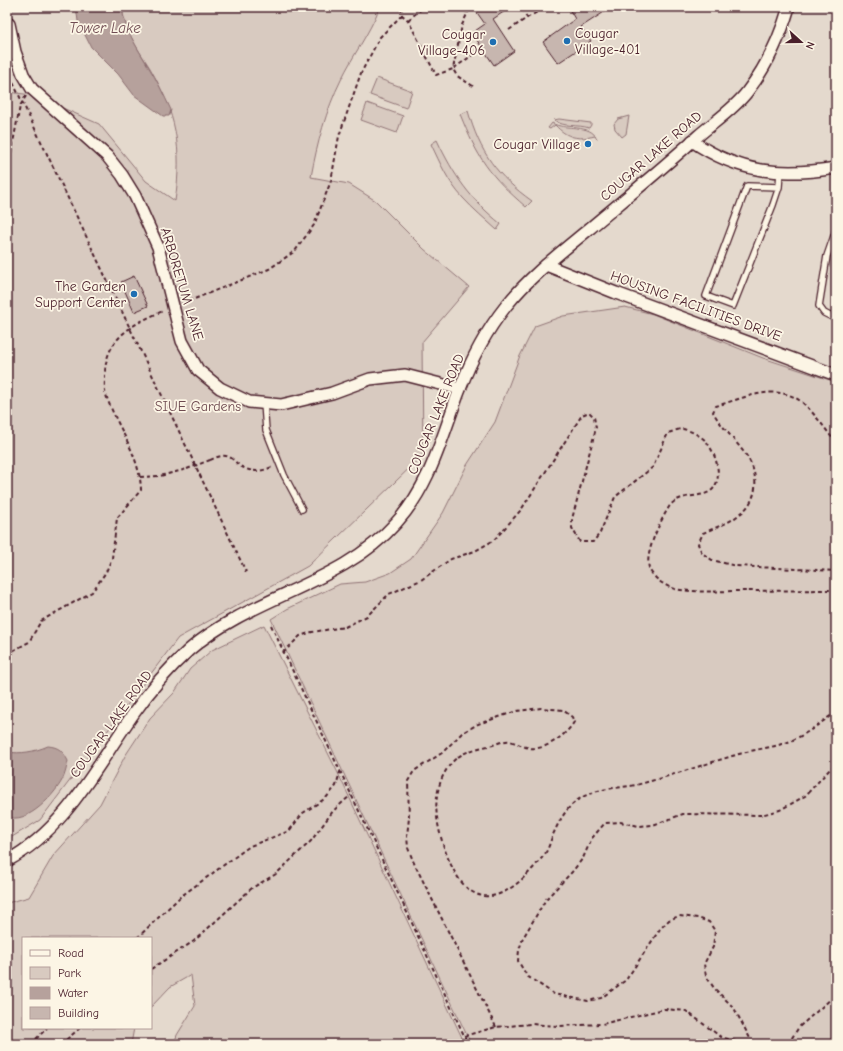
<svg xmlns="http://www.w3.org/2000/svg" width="843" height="1051" viewBox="0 0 843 1051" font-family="'Comic Neue',sans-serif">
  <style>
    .built { fill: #e4d9cd; fill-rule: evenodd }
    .green { fill: #d8cac0; stroke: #917476 }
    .water { fill: #b6a19c; stroke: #8b6d6f }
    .building { fill: #c7b6af; stroke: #4a1f2b }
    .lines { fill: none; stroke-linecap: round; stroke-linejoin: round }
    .service-casing { stroke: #4a1f2b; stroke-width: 8 }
    .minor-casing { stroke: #4a1f2b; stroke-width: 14 }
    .path { stroke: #4a1f2b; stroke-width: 2; stroke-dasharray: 4 3; stroke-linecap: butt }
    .service { stroke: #fcf5e5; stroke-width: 5.5 }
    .minor { stroke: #fcf5e5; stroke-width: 11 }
    .path-bridge { stroke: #4a1f2b; stroke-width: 2; stroke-dasharray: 4 3; stroke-linecap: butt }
    .poi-dot { fill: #1f6fb2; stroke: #fcf5e5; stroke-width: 1.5 }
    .labels { text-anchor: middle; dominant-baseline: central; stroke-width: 3.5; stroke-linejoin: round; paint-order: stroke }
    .poi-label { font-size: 14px; fill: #4a1f2b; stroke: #fcf5e5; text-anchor: end }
    .street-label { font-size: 14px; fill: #4a1f2b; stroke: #fcf5e5 }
    .park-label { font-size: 14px; fill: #6e4a50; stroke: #fcf5e5 }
    .water-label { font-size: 15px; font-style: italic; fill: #704c53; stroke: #fcf5e5 }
  </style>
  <rect width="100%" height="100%" fill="#f1e8da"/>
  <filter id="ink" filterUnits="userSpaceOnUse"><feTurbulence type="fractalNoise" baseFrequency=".025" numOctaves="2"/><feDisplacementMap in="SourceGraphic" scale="8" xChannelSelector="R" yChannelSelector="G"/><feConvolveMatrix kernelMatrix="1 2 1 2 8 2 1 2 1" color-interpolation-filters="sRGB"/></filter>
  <g filter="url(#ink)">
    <path class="built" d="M7,7H836V1044H7ZM23,938H151V1028H23Z"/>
    <g class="green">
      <path d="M122,7H377L379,9C369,34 353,55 341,80C326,110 317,144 311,177L349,184L376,201L424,249L469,287L422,342L423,455L308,566L178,638L40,820L7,840V92L33,95L99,124L146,181L175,201C183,148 176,114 150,68C138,49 124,30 122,7Z"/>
      <path d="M377,78L412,91L406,108L370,95Z"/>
      <path d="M367,103L403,116L397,133L361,120Z"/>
      <path d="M468,111C480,153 497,176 532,201L526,207C489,175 478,159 460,114Z"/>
      <path d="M629,116L626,134L622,137L615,129L614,124L618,119Z"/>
      <path d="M559,119L591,123V125L589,128C578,124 564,128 554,120Z"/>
      <path d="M552,123C565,131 591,123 597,139L595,136C578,140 567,138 555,125L550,129L548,128Z"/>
      <path d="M437,140C454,176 470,199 501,224L497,230C485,219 473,209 463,198C448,182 440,163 431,144Z"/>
      <path d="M625,307L653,314L763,358L836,382V1044H471L271,619L287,609L340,584L365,582L390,573L411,559L443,513L467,465L495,422L519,358L535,326L563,316Z"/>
      <path d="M264,625L337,771L465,1044H174L177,1035L195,1006L191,975L170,987L151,1007V938H23V1028H134L131,1044H7V903L29,897L53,856L100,804L125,756L150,718L174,693L190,669L212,650Z"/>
    </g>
    <g class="water">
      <path d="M76,7H122C124,29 137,47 148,66C157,80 164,95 171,110L169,116H163L134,95L118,74L91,47L78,21Z"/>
      <path d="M48,746C59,747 63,751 68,761C67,765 66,771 64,776C58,792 26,827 7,816V752C21,754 34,752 48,746Z"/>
    </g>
    <g class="building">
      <path d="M473,7H511L493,19L514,51L494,65L472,33L485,24Z"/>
      <path d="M568,7H612L581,27L591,41L558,63L543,42L575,19Z"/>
      <path d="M134,276L148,306L134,312L121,282Z"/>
    </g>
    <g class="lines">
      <g class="service-casing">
        <g id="service">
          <path d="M779,187L747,186L706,296L733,306L773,205L779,187L780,172"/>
          <path d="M836,230L827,256L819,306L824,313L836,319"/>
          <path d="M264,403L266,430L284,475L302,509"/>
        </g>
      </g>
      <g class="minor-casing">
        <g id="minor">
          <path d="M9,24L15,52L23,74L32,89L107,156L122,175L135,196L158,247L182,341L198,370L220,388L249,402L281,405L332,393L370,379L405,375L460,389"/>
          <path d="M692,141C739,173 781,177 836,168"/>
          <path d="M546,265L616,293L836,375"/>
          <path d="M7,861C66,829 97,765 134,713C150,690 168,669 189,650C251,596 341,585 396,523C431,485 442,436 460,389C471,360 487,330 506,306C530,276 560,253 589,229C626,198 663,168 698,136C714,122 734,109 747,92C767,66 780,38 789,7"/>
        </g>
      </g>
      <g class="path">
        <path d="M401,7L402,15L408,20L436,75L453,69L462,25L468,12L449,7"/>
        <path d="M527,18L546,7"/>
        <path d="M408,20L424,7"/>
        <path d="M509,30L527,18L522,7"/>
        <path d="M7,70L246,572"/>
        <path d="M473,86L457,76L453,69L474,54"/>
        <path d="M7,174L20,106L26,96"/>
        <path d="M182,304L269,269L295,251L314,225L331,181L339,136L361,73L380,37L402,15"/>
        <path d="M836,443C826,430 816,415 804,404C779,381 744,398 716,406L713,412C721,426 733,438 743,451C760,472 761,501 736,517C727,524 714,528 703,533L698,544L702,553L712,560L736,566L836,571"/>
        <path d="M210,460C215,458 220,455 226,456C232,457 235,462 239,465C250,473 261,472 272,467"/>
        <path d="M140,477L160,476L187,469"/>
        <path d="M271,625L411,921L468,1044"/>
        <path d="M283,653L300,636L312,632L345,627L367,616L389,594L421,580L451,559L475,551L494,540L521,510L582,415L589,412L594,417L596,428L572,519V528L580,542H593L600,533L615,497L653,467L668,433C672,432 678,429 682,429C690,430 704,437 708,444C716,455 723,477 713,489C703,500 680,491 669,507C661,520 641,558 651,572C656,580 665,586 675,589C696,593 720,591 742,591C773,591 805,590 836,590"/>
        <path d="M7,654L29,642L41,621L92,592L106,572L112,558L117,518L141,490C140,454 117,428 106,395C104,390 105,383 105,377C104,339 132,324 163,311"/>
        <path d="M137,938L180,897L250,846L289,831L303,813L326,798L336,786L340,772"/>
        <path d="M151,969L194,941L252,888L276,874L311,841L333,811L351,795"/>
        <path d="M496,1027L414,863L408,848L407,836L409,818L408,781L414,771L442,753L462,733L478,724L517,711L541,708L563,710L572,717L574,722C567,734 546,751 530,748C523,747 517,743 510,741C505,740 498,743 493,745C468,750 453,754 442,778C433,800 436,819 442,841C465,916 502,909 545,854C548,849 550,843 552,837C560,819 568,803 587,795C601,788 620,788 636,785C671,776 705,764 739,754C755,749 772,748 788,742C806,735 820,723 836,712"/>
        <path d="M464,1036L496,1027L531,1024L558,1026L602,1024L664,1009L686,1011L721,1037L745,1044"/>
        <path d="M31,1044L47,1028"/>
        <path d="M61,1044L80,1028"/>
        <path d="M753,1044L734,1008L714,988L706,976L704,964L713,947L715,931L709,922L698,918L679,916L669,920L660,929L626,980L601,998L588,1001L554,994L527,976L518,961L519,950L523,938L546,899L572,872L583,858L592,838L605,823L620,822L639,826L653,825L683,814L761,815L780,810L805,796L831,768L836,765"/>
        <path d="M788,1044L799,1027L832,998L836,997"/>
      </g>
      <use href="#service" class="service"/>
      <use href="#minor" class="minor"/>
      <path class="path-bridge" d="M187,469L210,460"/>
    </g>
  </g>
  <g class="poi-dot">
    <circle cx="567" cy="41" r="4"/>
    <circle cx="493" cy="42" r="4"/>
    <circle cx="588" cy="144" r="4"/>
    <circle cx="134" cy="294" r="4"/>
  </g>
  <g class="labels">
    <g class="poi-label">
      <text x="575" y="33" text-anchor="start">Cougar<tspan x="575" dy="16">Village-401</tspan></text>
      <text x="485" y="34">Cougar<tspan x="485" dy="16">Village-406</tspan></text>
      <text x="580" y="144">Cougar Village</text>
      <text x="126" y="286">The Garden<tspan x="126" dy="16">Support Center</tspan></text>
    </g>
    <g class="street-label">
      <text transform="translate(651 156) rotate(-41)">COUGAR LAKE ROAD</text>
      <text transform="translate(182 284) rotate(73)">ARBORETUM LANE</text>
      <text transform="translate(696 306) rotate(20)">HOUSING FACILITIES DRIVE</text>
      <text transform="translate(436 414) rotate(-68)">COUGAR LAKE ROAD</text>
      <text transform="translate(111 724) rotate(-54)">COUGAR LAKE ROAD</text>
    </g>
    <g class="park-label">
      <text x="198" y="406">SIUE Gardens</text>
    </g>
    <g class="water-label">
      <text x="105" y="28">Tower Lake</text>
    </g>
  </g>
  <rect width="843" height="1051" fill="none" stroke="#fcf5e5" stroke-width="24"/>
  <rect x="12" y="12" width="819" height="1027" fill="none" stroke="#4a1f2b" stroke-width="1.5" filter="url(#ink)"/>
  <rect x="22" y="937" width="130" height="92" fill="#fcf5e5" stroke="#b59f9b"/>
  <rect x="30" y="950" width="20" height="6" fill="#fcf5e5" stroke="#b59f9b"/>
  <text x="58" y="957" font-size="12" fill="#4a1f2b">Road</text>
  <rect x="30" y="967" width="20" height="12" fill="#d8cac0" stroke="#b59f9b"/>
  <text x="58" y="977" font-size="12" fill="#4a1f2b">Park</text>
  <rect x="30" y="987" width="20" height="12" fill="#b6a19c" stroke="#b59f9b"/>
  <text x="58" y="997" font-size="12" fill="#4a1f2b">Water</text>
  <rect x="30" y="1007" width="20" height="12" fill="#c7b6af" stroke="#b59f9b"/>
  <text x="58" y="1017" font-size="12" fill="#4a1f2b">Building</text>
  <g transform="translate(801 42) rotate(111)" stroke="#fcf5e5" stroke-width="3" paint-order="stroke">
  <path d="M0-3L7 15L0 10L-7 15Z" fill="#4a1f2b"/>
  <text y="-6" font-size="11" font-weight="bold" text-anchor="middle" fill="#4a1f2b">N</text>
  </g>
</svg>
